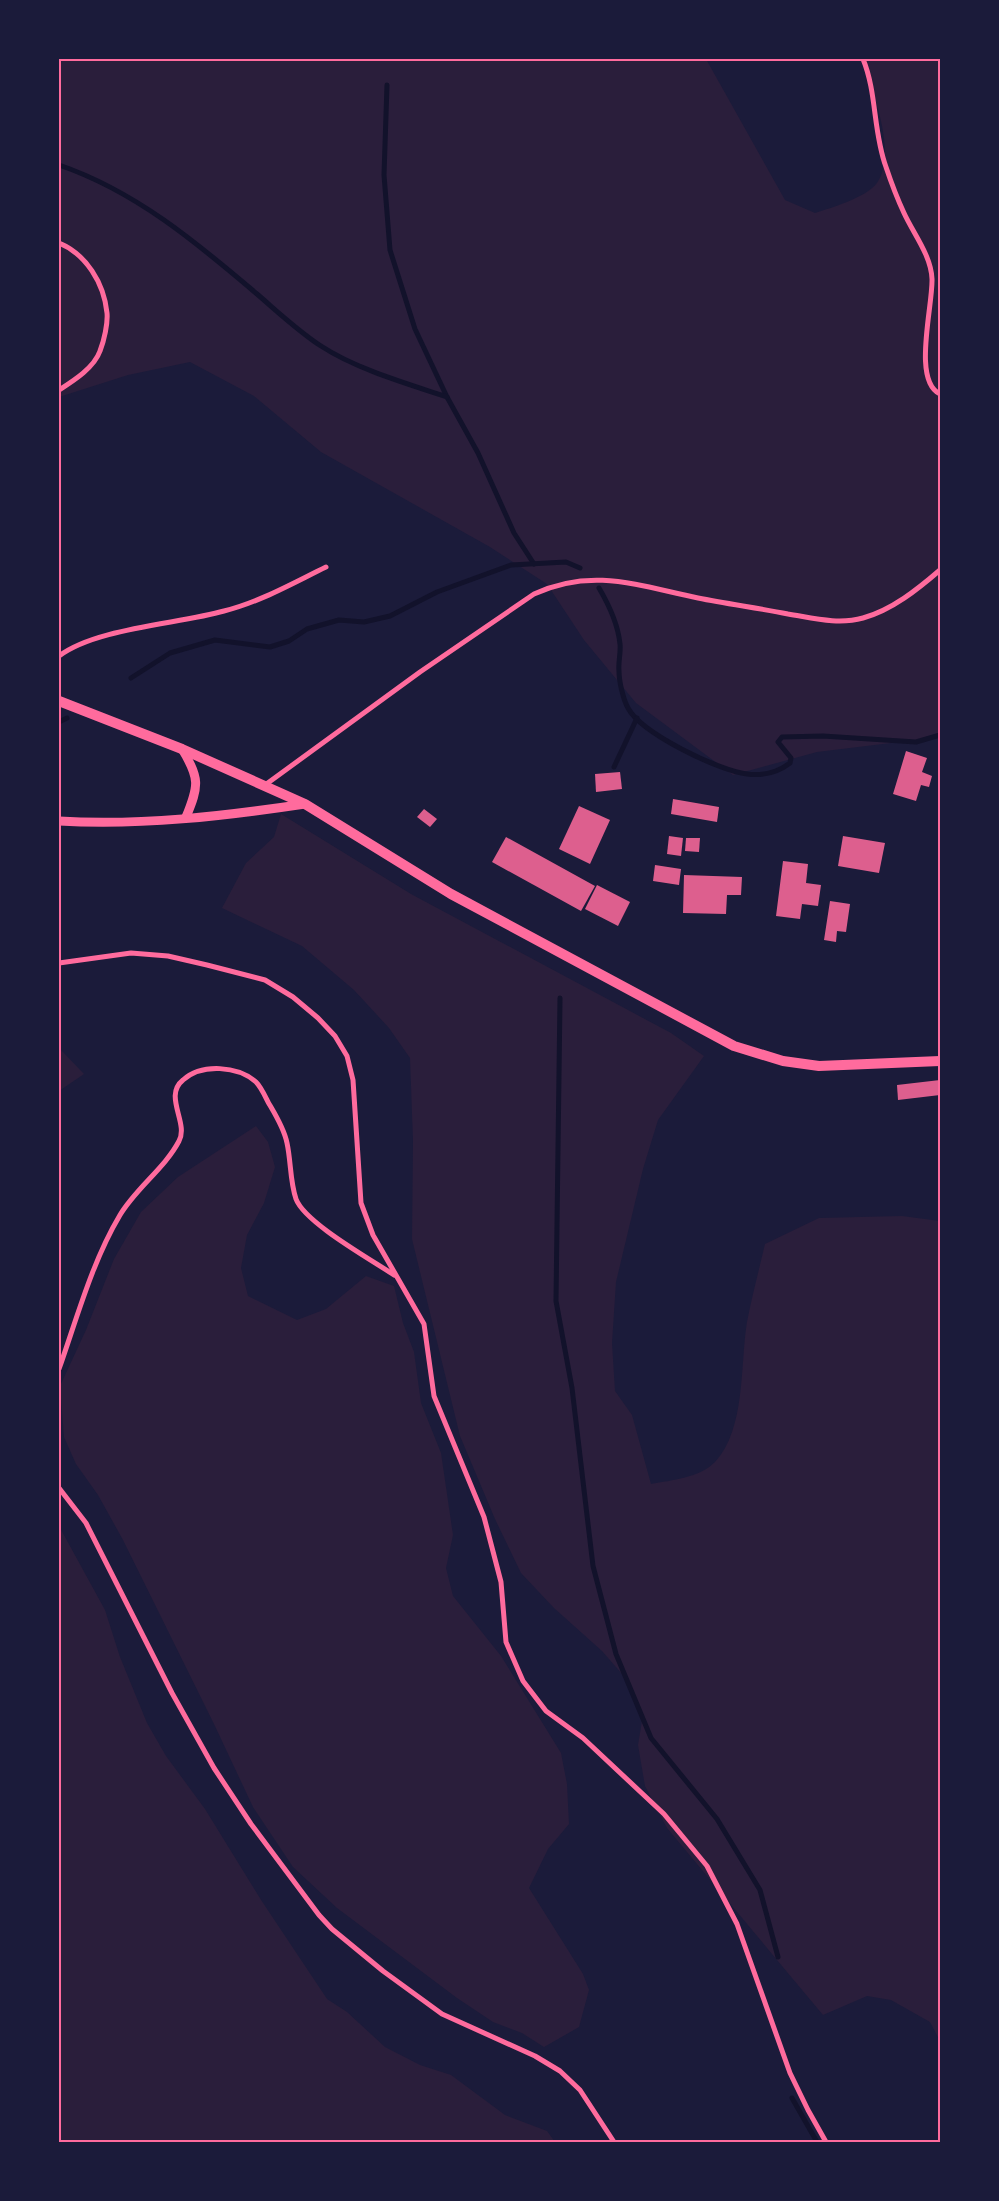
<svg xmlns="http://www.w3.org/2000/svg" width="999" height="2201" viewBox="0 0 999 2201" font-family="Roboto,sans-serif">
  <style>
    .green { fill: #2a1e3b }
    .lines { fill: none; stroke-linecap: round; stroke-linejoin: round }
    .stream { stroke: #12122b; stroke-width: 5 }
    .building { fill: #dd5f8e }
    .minor { stroke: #ff6b9d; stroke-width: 5 }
    .tertiary { stroke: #ff6b9d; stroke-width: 9 }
    .secondary { stroke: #ff6b9d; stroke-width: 10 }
    .neatline { fill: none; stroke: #ff6b9d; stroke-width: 2 }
  </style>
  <rect width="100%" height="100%" fill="#1b1b3a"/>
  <g class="green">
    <path d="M59,59H706L785,200L815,213C831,208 867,197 877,183C898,152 872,91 862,59H940V737L817,752L733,775L636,703L584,640L547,584L490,547L321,452L254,396L190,362L128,375L59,397Z"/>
    <path d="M281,814L411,894L671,1033L704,1056L658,1120L643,1169L616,1282L612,1343L615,1391L632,1415L651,1484C672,1480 699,1478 715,1462C746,1429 740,1364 747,1322C752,1296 759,1270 765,1244L819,1218L902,1216L940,1221V2041L930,2022L891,2000L867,1996L823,2015L667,1828L645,1786L638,1745L643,1715L623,1675L602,1651L554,1608L521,1573L495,1519L460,1436L412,1239L413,1141L410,1058L389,1028L354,990L302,946L222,908L246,863L274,837Z"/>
    <path d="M59,1048L84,1074L59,1091Z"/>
    <path d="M256,1126L268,1142L275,1167L264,1203L247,1235L241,1268L248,1296L297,1320L326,1309L366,1276L394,1286L403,1323L414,1352L421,1403L441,1453L453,1535L446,1568L453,1596L501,1656L561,1753L567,1784L569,1824L548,1849L529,1888L583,1974L589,1990L579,2027L544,2047L522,2033L493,2022L457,1998L337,1908L293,1867L253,1807L214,1724L123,1540L98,1495L76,1464L64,1437L60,1386L86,1330L114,1259L141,1212L178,1177Z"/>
    <path d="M59,1526L105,1610L120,1657L147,1723L166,1756L205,1809L263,1903L327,1999L347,2012L385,2047L420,2065L451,2075L505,2115L547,2131L555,2142H59Z"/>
  </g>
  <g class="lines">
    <g class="stream">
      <path d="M387,85L384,175L390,250L415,329L447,397L478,453L514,533L534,564"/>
      <path d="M59,165C135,191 196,242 257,294C278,312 298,331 321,346C356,369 408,384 447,397"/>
      <path d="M599,588C609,605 618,624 620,644C621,653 618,662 619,671C619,681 623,699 628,708C641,733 719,771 747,774C763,776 777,773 790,763L791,758L778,742L782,737L823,736L916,742L940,735"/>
      <path d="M131,678L170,653L215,640L270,647L289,641L307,629L339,620L364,622L390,616L437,592L511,565L566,562L580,568"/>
      <path d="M59,722L67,718"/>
      <path d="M614,767L637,718"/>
      <path d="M560,998L556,1301L572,1388L593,1566L616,1654L651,1738L717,1819L760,1890L778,1957"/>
      <path d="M792,2098L817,2142"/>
    </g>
  </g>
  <g class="building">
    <path d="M906,751L927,758L922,772L932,776L929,787L921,785L916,801L893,794Z"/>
    <path d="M620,772L622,789L596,792L595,774Z"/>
    <path d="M673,799L719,807L717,822L671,814Z"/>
    <path d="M579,806L610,820L590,864L559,849Z"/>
    <path d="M424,809L437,819L430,827L417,817Z"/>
    <path d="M669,836L683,838L681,856L667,854Z"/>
    <path d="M843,836L885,843L879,873L838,866Z"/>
    <path d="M506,837L595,886L581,911L492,862Z"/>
    <path d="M686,838H700L699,852L685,851Z"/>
    <path d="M783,861L808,864L806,883L821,885L818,906L802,904L800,919L776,916Z"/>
    <path d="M655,865L681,869L679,885L653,881Z"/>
    <path d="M684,875L742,877L741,895H727L726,914L683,913Z"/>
    <path d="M597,885L630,902L618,926L585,909Z"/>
    <path d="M830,901L850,904L846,932L837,931L836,942L824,940Z"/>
    <path d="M940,1080V1095L898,1100L897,1085Z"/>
  </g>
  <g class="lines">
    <g class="minor">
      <path d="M863,59C877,93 873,132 886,167C891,182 897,198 904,213C913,233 931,255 932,279C933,306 912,381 940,394"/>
      <path d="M59,243C86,254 104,283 107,313C108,323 104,341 100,351C94,368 73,381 59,390"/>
      <path d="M59,656C96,628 178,624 224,611C260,602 293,583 326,567"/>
      <path d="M265,785L420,672L534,594C593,567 639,586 698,598C728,604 758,608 788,614C813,618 838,625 863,618C892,610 918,589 940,570"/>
      <path d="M59,963L131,953L168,956L207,965L265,980L293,997L318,1018L335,1036L347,1056L353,1080L361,1203L373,1235L424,1324L434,1396L484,1517L501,1582L506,1642L523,1681L546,1711L583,1738L664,1814L707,1866L737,1924L790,2073L808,2110L826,2142"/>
      <path d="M59,1369C77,1318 92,1262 120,1215C136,1188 165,1168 179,1141C189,1123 163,1096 183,1080C202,1063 238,1066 256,1082C261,1087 265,1096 268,1102C275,1114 284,1128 287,1143C291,1161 290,1182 296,1199C305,1223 372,1260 394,1275"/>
      <path d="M59,1488L86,1523L172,1693L214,1768L251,1824L319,1915L332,1929L383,1971L442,2014L535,2056L560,2071L580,2090L614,2142"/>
    </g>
    <g class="tertiary">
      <path d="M182,749C200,778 199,786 186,817"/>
      <path d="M59,821C140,826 225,816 305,804"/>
    </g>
    <path class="secondary" d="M59,701L182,749L305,804L451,894L734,1046L783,1061L819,1066L940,1061"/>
  </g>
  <rect width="999" height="2201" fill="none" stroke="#1b1b3a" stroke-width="120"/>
  <rect x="60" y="60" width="879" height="2081" class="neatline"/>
</svg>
